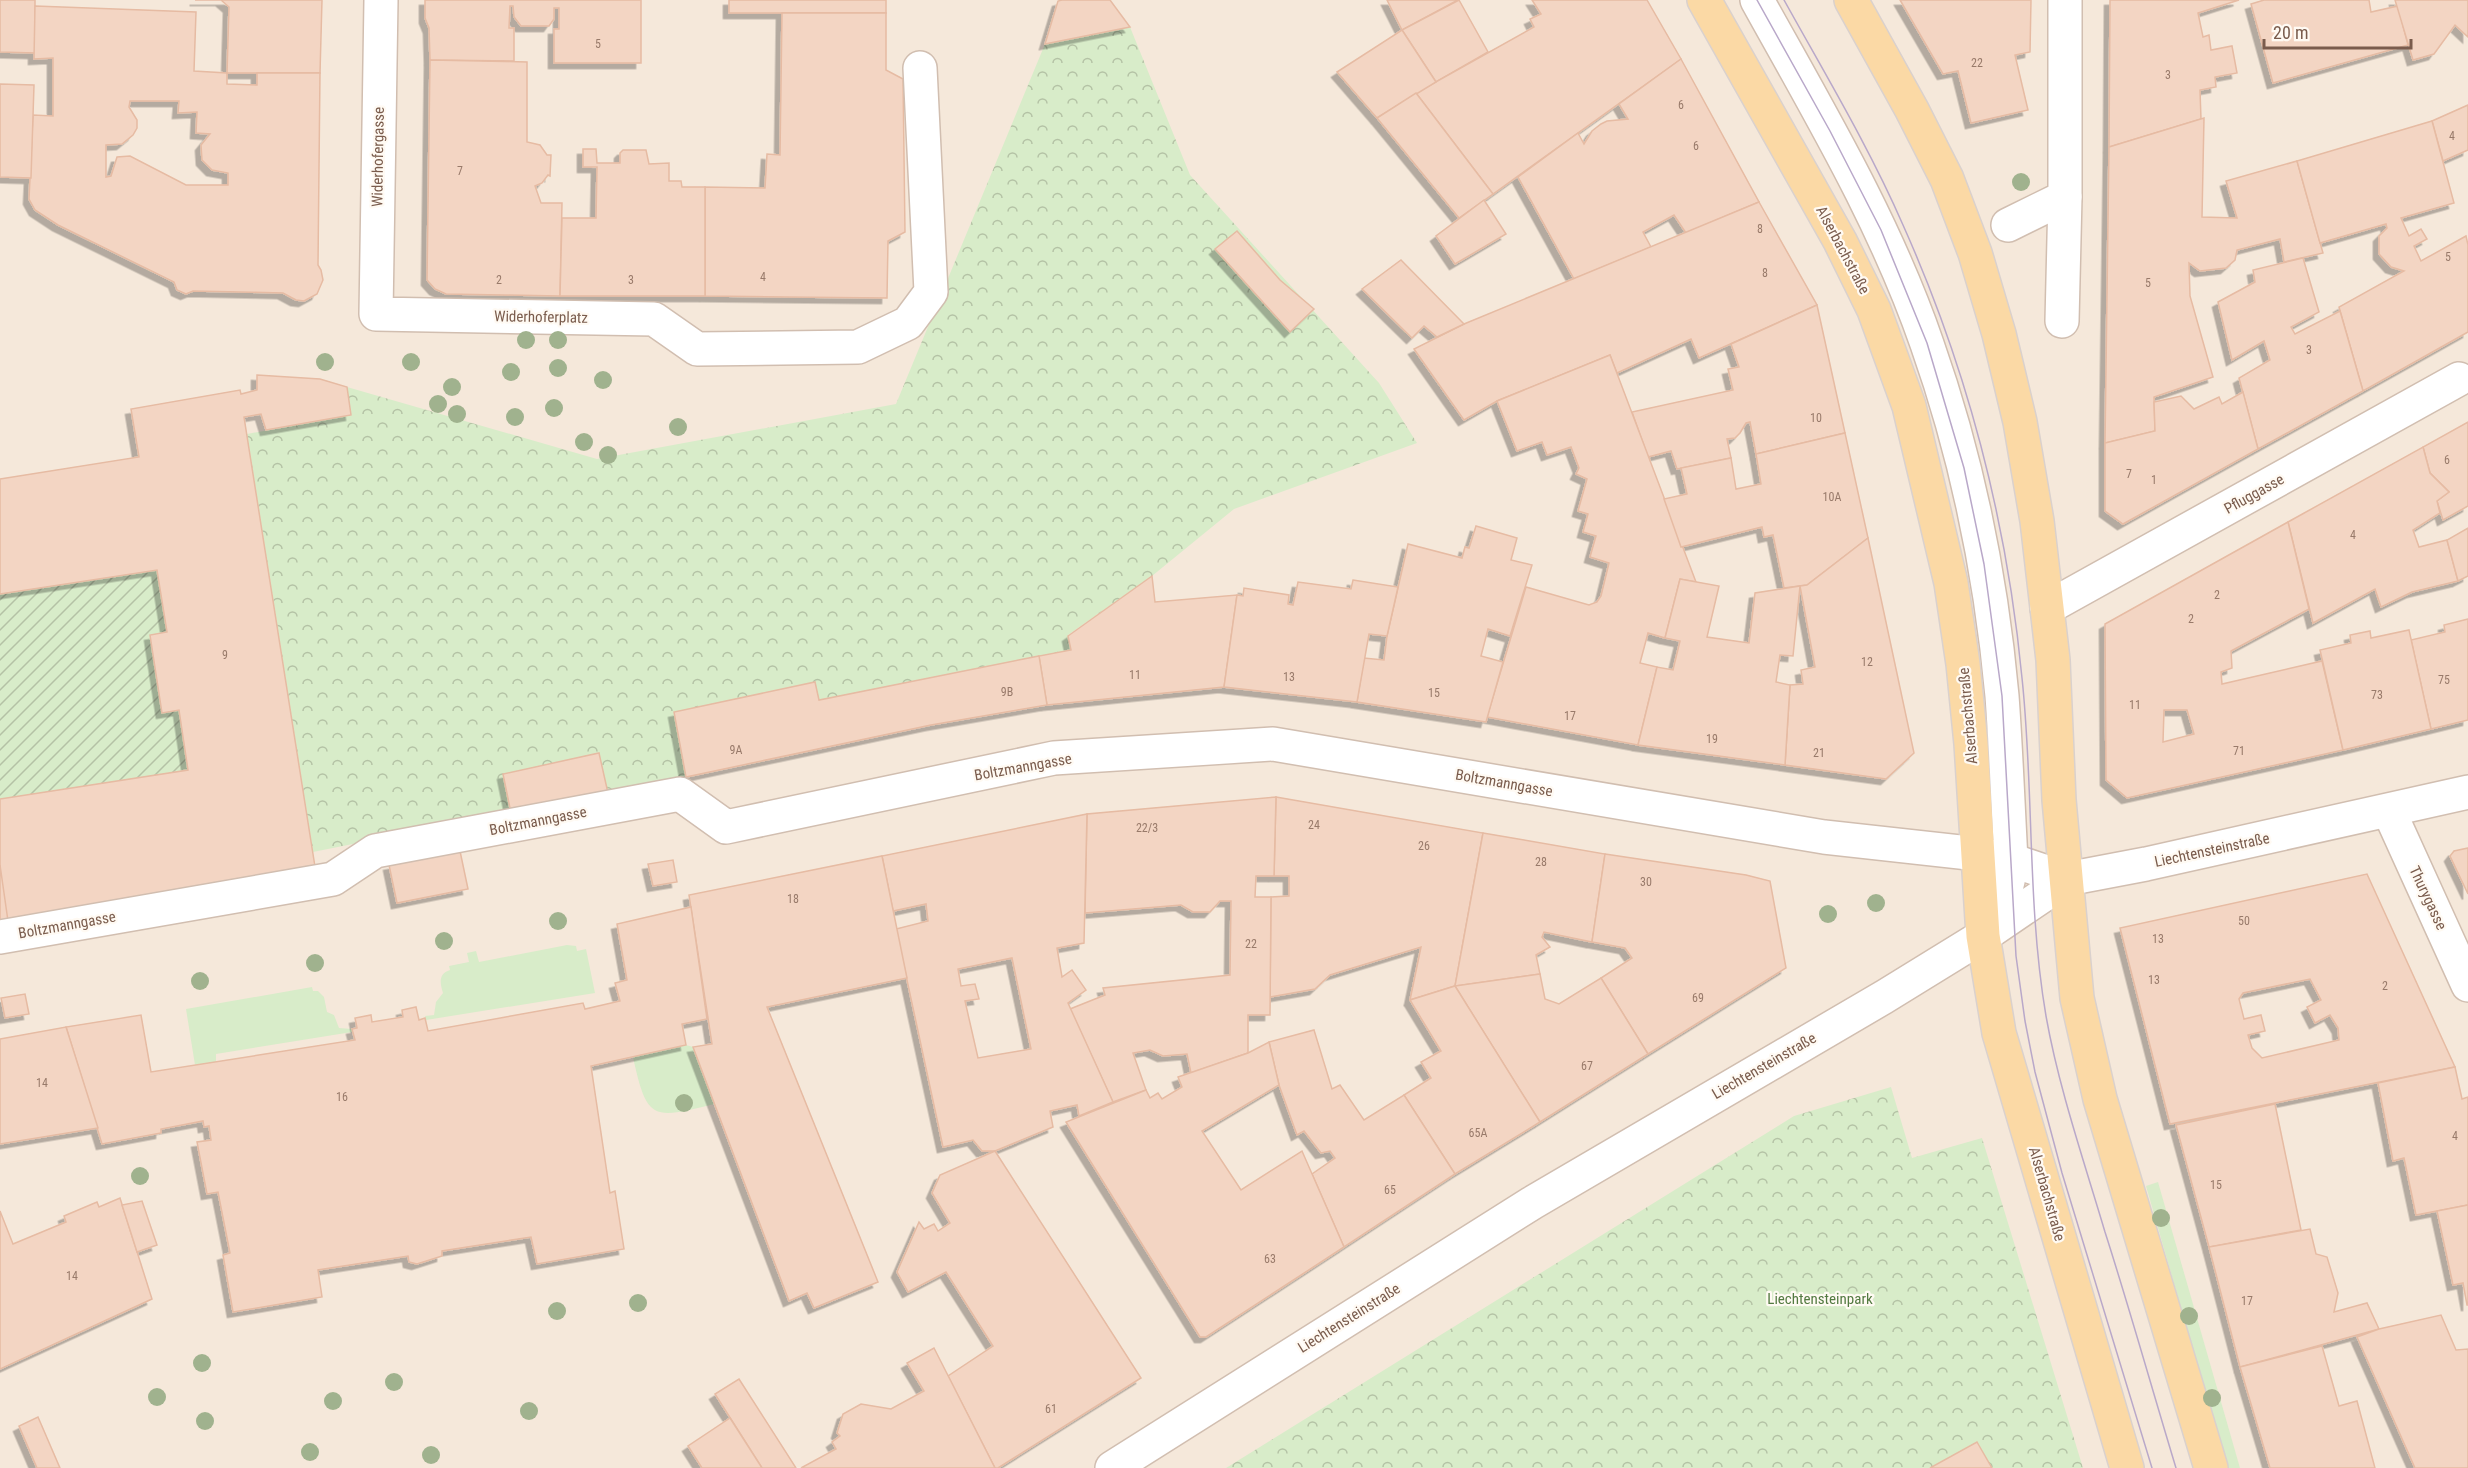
<svg xmlns="http://www.w3.org/2000/svg" width="2468" height="1468" viewBox="0 0 2468 1468" font-family="'Roboto Condensed',sans-serif">
  <style>
    .residential { fill: #f5e8da }
    .grass { fill: #d8ecc9 }
    .park { fill: url(#park-crowns) }
    .garden { fill: url(#garden-furrows) }
    .building { fill: #f3d5c3; stroke: #e6bba3; stroke-width: 1.5; fill-rule: evenodd; filter: url(#shadow) }
    .lines { fill: none; stroke-linecap: round; stroke-linejoin: round }
    .minor-casing { stroke: #d1beb0; stroke-width: 36 }
    .major-casing { stroke: #dad1cd; stroke-width: 36 }
    .minor { stroke: #fff; stroke-width: 33 }
    .major { stroke: #fbd9a5; stroke-width: 33 }
    .tram { stroke: #b9a8c9; stroke-width: 1.5 }
    .tree { fill: #a0b28e }
    .labels { text-anchor: middle; dominant-baseline: central; stroke-width: 4.5; stroke-linejoin: round; paint-order: stroke }
    .number-label { font-size: 12px; fill: #987a6a }
    .street-label { font-size: 15px; fill: #7a5c4d; stroke: #fffaf3 }
    .park-label { font-size: 15px; fill: #537a41; stroke: #fffaf3 }
  </style>
  <defs>
    <pattern id="park-crowns" width="20" height="18" patternUnits="userSpaceOnUse" patternTransform="scale(1.5)"><rect width="20" height="18" fill="#d8ecc9"/><path d="M2 6a3 3 0 1 1 6 0M12 15a3 3 0 1 1 6 0" fill="none" stroke="#b4c2a5"/></pattern>
    <pattern id="garden-furrows" width="10" height="10" patternUnits="userSpaceOnUse" patternTransform="scale(1.5)"><rect width="10" height="10" fill="#d8ecc9"/><path d="M-1 1l2-2M0 10L10 0M9 11l2-2" fill="none" stroke="#b4c2a5"/></pattern>
    <filter id="shadow"><feDropShadow dx="-5.5" dy="5.5" stdDeviation="0" flood-color="#0004"/></filter>
  </defs>
  <rect width="100%" height="100%" fill="#fdf6ec"/>
  <rect class="residential" x="0" y="0" width="2468" height="1468"/>
  <g class="grass">
    <path d="M567,945L576,946L577,951L586,949L595,993L426,1020L425,1016L434,1015L436,1002L443,993C440,983 438,974 450,970L449,966L469,962L467,953L476,951L479,962Z"/>
    <path d="M312,987L313,991H318L324,997L327,1012L334,1015L339,1028L352,1029V1032L216,1054V1062L195,1065L186,1009Z"/>
    <path d="M686,1045L693,1047L715,1104C653,1119 647,1122 633,1057Z"/>
    <path d="M2158,1182L2240,1468H2227L2146,1186Z"/>
  </g>
  <g class="park">
    <path d="M1130,27L1190,175L1379,383L1417,443L1234,509L1152,576L1068,635L1071,650L819,700L815,682L674,712L686,777L313,852L247,434L351,415L347,387L597,459L896,404L1045,44Z"/>
    <path d="M1891,1087L1912,1158L1982,1138L2083,1468H1226L1794,1116Z"/>
  </g>
  <path class="garden" d="M157,570L167,632L150,635L162,713L179,710L188,770L0,799V594Z"/>
  <g class="building">
    <path d="M0,0H35V53L0,52Z"/>
    <path d="M195,0H322L320,73H227L229,7L221,0Z"/>
    <path d="M425,0H641V63H554V29H559V8H554V19L549,26H521L514,17L513,6H510L509,28H514V61L430,60L429,28L425,18Z"/>
    <rect x="729" y="0" width="157" height="13"/>
    <path d="M1062,0H1110L1130,27L1045,44L1058,1Z"/>
    <path d="M1387,0H1458L1402,30Z"/>
    <path d="M1459,0L1488,52L1436,82L1402,30Z"/>
    <path d="M1532,0H1647L1681,59L1493,194L1416,93L1534,27L1530,19L1541,14Z"/>
    <path d="M1900,0H2031L2030,52L2015,55L2028,110L1971,123L1958,71L1943,74Z"/>
    <path d="M2110,0H2239L2198,13L2203,37L2209,35L2211,50L2232,46L2237,73L2215,77L2216,87L2200,90L2201,119L2109,147Z"/>
    <path d="M2264,0H2369L2371,12L2398,6L2408,45L2273,83L2251,4Z"/>
    <path d="M2395,0H2468V37L2455,25L2434,54L2413,60Z"/>
    <path d="M35,6L196,12L194,71L227,73V84L257,85V73H320L318,265L321,270L323,280L317,294L304,301L296,300L283,293L193,291L186,294L177,290L174,282L58,225L35,210L29,199L33,115L53,116V58L34,59ZM130,101H179L178,113L197,112L196,133L210,134L201,145L202,160L212,170L228,173V185H186L130,156L117,157L111,176L106,177V145L122,144L133,135L137,128V120L129,107Z"/>
    <path d="M782,13H886V70L903,79L905,232L888,241L887,298L705,296V187L765,188L767,154L780,155Z"/>
    <path d="M1402,30L1436,82L1377,118L1337,72Z"/>
    <path d="M1681,59L1759,202L1686,233L1674,215L1643,232L1651,247L1574,279L1518,177L1578,133L1584,144L1592,131L1601,124L1607,121L1628,119L1619,104Z"/>
    <path d="M430,60L527,62V142L540,145L547,155H551L550,176L548,175L542,183L535,186L541,203H562L560,296L446,294L435,289L427,280Z"/>
    <path d="M0,84L34,85L31,178L0,177Z"/>
    <path d="M1416,93L1493,194L1459,218L1377,118Z"/>
    <path d="M2468,105V150L2443,161L2432,121Z"/>
    <path d="M2204,118L2202,217L2237,218L2226,181L2297,161L2323,253L2284,262L2280,239L2237,250L2235,260L2226,268L2200,271L2189,263L2190,296L2213,377L2154,397L2155,431L2105,443L2109,147Z"/>
    <path d="M2432,121L2454,203L2401,218L2409,236L2421,229L2427,239L2414,246L2421,261L2466,236L2468,245V332L2363,391L2339,307L2404,271L2391,267L2379,254V236L2387,228L2386,224L2320,243L2297,161Z"/>
    <path d="M583,149H596L597,163H620V153L623,150H646L649,164L669,163V181H681L682,187H705V296H560L562,218H596L597,167H583Z"/>
    <path d="M1484,200L1506,234L1455,264L1436,236Z"/>
    <path d="M1759,202L1817,305L1699,358L1691,339L1617,373L1610,355L1497,401L1464,420L1414,349L1464,324Z"/>
    <path d="M1237,231L1280,280L1314,309L1290,332L1215,249Z"/>
    <path d="M2303,258L2319,312L2291,327L2295,334L2340,311L2363,391L2258,449L2239,378L2270,360L2264,341L2232,360L2218,302L2255,282L2253,270Z"/>
    <path d="M1401,260L1464,324L1437,337L1424,326L1412,338L1362,289Z"/>
    <path d="M1817,305L1845,433L1756,454L1750,422L1746,423L1740,433L1735,438L1727,439L1731,458L1677,469L1671,451L1648,457L1632,412L1733,390L1728,369L1739,367L1731,344Z"/>
    <path d="M1610,355L1696,582L1680,579L1665,638L1648,633L1640,663L1657,667L1638,745L1487,717L1526,587L1589,605L1597,602L1601,596L1609,563L1590,557L1596,536L1583,532L1588,514L1578,511L1587,479L1576,474L1579,468L1571,447L1547,455L1542,442L1517,451L1497,401Z"/>
    <path d="M257,375L320,379L347,387L351,415L266,430L261,414L244,417L316,873L0,922V799L188,770L179,710L162,713L150,635L167,632L157,570L0,594V479L139,457L131,409L240,390L241,394L257,390Z"/>
    <path d="M2243,392L2258,449L2123,524L2105,511V443L2155,431L2154,402L2181,396L2194,409L2219,397L2222,404Z"/>
    <path d="M2468,422V506L2443,520L2437,501L2449,492L2430,473L2423,447Z"/>
    <path d="M1845,433L1868,538L1807,585L1784,588L1773,535L1764,537L1762,527L1681,547L1664,499L1687,494L1681,468L1731,458L1736,489L1761,484L1756,454Z"/>
    <path d="M2423,447L2430,473L2449,492L2437,501L2440,513L2413,530L2419,547L2447,540L2458,581L2412,592L2381,607L2375,589L2313,623L2288,522Z"/>
    <path d="M2288,522L2309,609L2231,651L2232,668L2221,672L2222,684L2322,661L2343,750L2127,798L2106,780L2105,624ZM2164,710H2187L2194,734L2163,742Z"/>
    <path d="M1476,526L1517,538L1511,560L1532,565L1510,636L1488,629L1481,656L1503,662L1486,722L1357,702L1364,658L1384,660L1387,636L1408,544L1462,558L1465,547L1469,548Z"/>
    <path d="M2468,528V576L2458,581L2447,540Z"/>
    <path d="M1868,538L1914,753L1886,779L1785,765L1790,685L1803,684L1801,670L1815,667L1800,586L1807,585Z"/>
    <path d="M1152,576L1155,602L1237,595L1224,687L1047,705L1039,656L1071,650L1068,636Z"/>
    <path d="M1680,579L1719,586L1707,637L1749,643L1755,593L1800,586L1793,656L1780,655L1776,682L1790,685L1785,765L1638,745L1657,667L1673,670L1680,641L1665,638Z"/>
    <path d="M1353,580L1398,587L1387,636L1369,634L1357,702L1224,687L1237,595L1243,596L1244,588L1289,595L1288,604L1293,605L1298,582L1351,589Z"/>
    <path d="M2468,619V720L2431,729L2411,640L2445,632L2444,625Z"/>
    <path d="M2409,630L2431,729L2343,750L2320,650L2351,643L2350,635L2370,631L2371,638Z"/>
    <path d="M1039,656L1047,705L931,725L686,777L674,712L815,682L819,700Z"/>
    <path d="M599,753L608,793L511,813L503,774Z"/>
    <path d="M1276,797L1483,833L1455,986L1410,1000L1421,947L1330,975L1315,989L1270,997L1271,897L1289,896V876H1274Z"/>
    <path d="M1276,797L1274,876H1256L1255,897H1271L1270,1015H1248V1053L1191,1073L1187,1054L1163,1056L1150,1050L1133,1053L1146,1090L1113,1102L1070,1009L1105,995L1103,988L1230,975L1231,901H1220L1210,912H1193L1181,905L1085,913L1087,814Z"/>
    <path d="M1087,814L1084,943L1057,948L1062,977L1072,970L1086,990L1068,1003L1113,1102L1079,1116L1077,1105L1050,1111L1053,1127L995,1151H982L973,1140L943,1147L896,929L928,921L926,904L893,911L882,856ZM1012,958L1031,1049L978,1058L965,1001L979,999L975,984L961,986L958,969Z"/>
    <path d="M1483,833L1605,854L1592,942L1544,932L1542,937L1550,947L1536,955L1540,974L1455,986Z"/>
    <path d="M2468,848V894L2450,856L2454,851Z"/>
    <path d="M460,851L468,889L397,903L389,865Z"/>
    <path d="M1605,854L1746,875L1770,881L1786,968L1648,1054L1601,978L1632,958L1625,948L1592,942Z"/>
    <path d="M882,856L907,978L767,1007L878,1282L814,1308L807,1293L789,1301L693,1047L712,1044L689,895Z"/>
    <path d="M673,860L677,882L653,886L648,864Z"/>
    <path d="M0,865L8,921L0,922Z"/>
    <path d="M2367,874L2455,1067L2170,1124L2120,928ZM2310,979L2321,1000L2307,1007L2315,1023L2330,1015L2338,1028L2339,1040L2262,1058L2252,1048L2248,1035L2265,1031L2261,1015L2244,1019L2239,999L2243,993Z"/>
    <path d="M691,907L707,1019L682,1024L686,1045L591,1066L610,1193L615,1191L624,1249L537,1264L531,1237L442,1251V1256L417,1264L409,1262L408,1256L318,1270L322,1297L233,1312L223,1255L230,1253L218,1192L207,1194L197,1142L211,1140L209,1126L204,1127L203,1121L161,1129V1133L102,1144L66,1027L141,1015L151,1072L355,1040L352,1029L357,1028L355,1018L371,1015L372,1022L403,1017L402,1010L416,1007L419,1020L425,1018L428,1031L583,1003L585,1009L620,1001L615,983L627,980L617,924Z"/>
    <path d="M1540,974L1545,999L1559,1004L1601,978L1648,1054L1540,1122L1455,986Z"/>
    <path d="M1455,986L1540,1122L1455,1174L1404,1095L1431,1078L1421,1062L1441,1051L1410,1000Z"/>
    <path d="M25,994L29,1014L5,1018L1,998Z"/>
    <path d="M66,1027L98,1128L0,1144V1039Z"/>
    <path d="M1314,1030L1332,1089L1340,1085L1364,1120L1404,1095L1455,1174L1344,1247L1312,1174L1335,1158L1330,1151L1321,1153L1304,1131L1297,1135L1279,1085L1269,1042Z"/>
    <path d="M1269,1042L1279,1085L1202,1131L1241,1190L1302,1151L1344,1247L1206,1337H1200L1066,1122L1146,1090L1150,1098L1158,1093L1162,1099L1182,1087L1178,1077L1248,1053Z"/>
    <path d="M2455,1067L2462,1099L2468,1097V1205L2416,1215L2404,1158L2393,1161L2378,1083Z"/>
    <path d="M2275,1104L2301,1230L2209,1247L2176,1125Z"/>
    <path d="M995,1151L1141,1378L998,1468H995L948,1376L993,1346L946,1272L908,1292L897,1272L919,1222L924,1229L934,1224L938,1231L950,1223L932,1193L940,1175Z"/>
    <path d="M120,1198L152,1299L0,1369V1211L13,1244L66,1222L64,1216L97,1202L99,1207Z"/>
    <path d="M142,1201L157,1245L137,1252L122,1205Z"/>
    <path d="M2468,1205V1305H2467L2463,1283L2453,1285L2437,1211Z"/>
    <path d="M2310,1229L2316,1254L2327,1257L2338,1293L2334,1312L2367,1303L2379,1329L2240,1367L2209,1247Z"/>
    <path d="M2441,1315L2456,1350L2468,1349V1468H2415L2357,1337L2379,1329Z"/>
    <path d="M2322,1346L2339,1406L2357,1401L2375,1468H2270L2240,1367Z"/>
    <path d="M934,1348L995,1468H801L836,1449L832,1442L840,1436L837,1433L843,1414L861,1404L891,1409L924,1391L907,1363Z"/>
    <path d="M739,1379L796,1468H762L715,1394Z"/>
    <path d="M38,1417L60,1468H37L19,1426Z"/>
    <path d="M730,1418L762,1468H702L688,1446Z"/>
    <path d="M1977,1442L1992,1468H1930Z"/>
  </g>
  <g class="lines">
    <g class="minor-casing">
      <g id="minor">
        <path d="M381,0L376,314L654,319L697,349L858,347L908,323L931,292L920,68"/>
        <path d="M1757,0C1819,112 1885,222 1927,344C1967,457 1991,576 2002,696C2006,751 2008,806 2011,860C2009,888 2001,908 1986,931"/>
        <path d="M2008,225L2065,197V0"/>
        <path d="M2062,321L2065,197"/>
        <path d="M2047,608L2459,379"/>
        <path d="M2389,811L2468,985"/>
        <path d="M0,937L333,879L375,851L680,794L726,827L1054,758L1273,744L1824,837L1978,854L2011,860L2067,879"/>
        <path d="M1112,1468L1532,1203L1884,997L1983,936L2067,879L2146,864L2468,792"/>
      </g>
    </g>
    <g class="major-casing">
      <g id="major">
        <path d="M1704,0L1840,241L1874,310L1909,406L1951,583L1963,664L1971,744L1983,936L1999,1033L2127,1468"/>
        <path d="M1851,0L1912,110L1947,179L1975,253L1999,334L2020,422L2037,521L2053,660L2059,800L2077,998L2100,1099L2211,1468"/>
      </g>
    </g>
    <use href="#minor" class="minor"/>
    <use href="#major" class="major"/>
    <g class="tram">
      <path d="M1757,0L1830,131L1881,230L1927,343L1964,468L1984,564L2002,696L2016,956L2025,1021L2035,1072L2062,1173L2152,1468"/>
      <path d="M1784,0C1825,74 1869,147 1903,225C1967,368 2007,521 2022,678C2034,790 2027,905 2046,1016C2059,1089 2084,1161 2105,1232C2130,1310 2152,1389 2176,1468"/>
    </g>
  </g>
  <g class="tree">
    <circle cx="2021" cy="182" r="9"/>
    <circle cx="526" cy="340" r="9"/>
    <circle cx="558" cy="340" r="9"/>
    <circle cx="325" cy="362" r="9"/>
    <circle cx="411" cy="362" r="9"/>
    <circle cx="558" cy="368" r="9"/>
    <circle cx="511" cy="372" r="9"/>
    <circle cx="603" cy="380" r="9"/>
    <circle cx="452" cy="387" r="9"/>
    <circle cx="438" cy="404" r="9"/>
    <circle cx="554" cy="408" r="9"/>
    <circle cx="457" cy="414" r="9"/>
    <circle cx="515" cy="417" r="9"/>
    <circle cx="678" cy="427" r="9"/>
    <circle cx="584" cy="442" r="9"/>
    <circle cx="608" cy="455" r="9"/>
    <circle cx="1876" cy="903" r="9"/>
    <circle cx="1828" cy="914" r="9"/>
    <circle cx="558" cy="921" r="9"/>
    <circle cx="444" cy="941" r="9"/>
    <circle cx="315" cy="963" r="9"/>
    <circle cx="200" cy="981" r="9"/>
    <circle cx="684" cy="1103" r="9"/>
    <circle cx="140" cy="1176" r="9"/>
    <circle cx="2161" cy="1218" r="9"/>
    <circle cx="638" cy="1303" r="9"/>
    <circle cx="557" cy="1311" r="9"/>
    <circle cx="2189" cy="1316" r="9"/>
    <circle cx="202" cy="1363" r="9"/>
    <circle cx="394" cy="1382" r="9"/>
    <circle cx="157" cy="1397" r="9"/>
    <circle cx="2212" cy="1398" r="9"/>
    <circle cx="333" cy="1401" r="9"/>
    <circle cx="529" cy="1411" r="9"/>
    <circle cx="205" cy="1421" r="9"/>
    <circle cx="310" cy="1452" r="9"/>
    <circle cx="431" cy="1455" r="9"/>
  </g>
  <g class="labels">
    <g class="number-label">
      <text x="598" y="44">5</text>
      <text x="1977" y="63">22</text>
      <text x="2168" y="75">3</text>
      <text x="1681" y="105">6</text>
      <text x="2452" y="136">4</text>
      <text x="1696" y="146">6</text>
      <text x="460" y="171">7</text>
      <text x="1760" y="229">8</text>
      <text x="2448" y="257">5</text>
      <text x="1765" y="273">8</text>
      <text x="763" y="277">4</text>
      <text x="499" y="280">2</text>
      <text x="631" y="280">3</text>
      <text x="2148" y="283">5</text>
      <text x="2309" y="350">3</text>
      <text x="1816" y="418">10</text>
      <text x="2447" y="460">6</text>
      <text x="2129" y="474">7</text>
      <text x="2154" y="480">1</text>
      <text x="1832" y="497">10A</text>
      <text x="2353" y="535">4</text>
      <text x="2217" y="595">2</text>
      <text x="2191" y="619">2</text>
      <text x="225" y="655">9</text>
      <text x="1867" y="662">12</text>
      <text x="1135" y="675">11</text>
      <text x="1289" y="677">13</text>
      <text x="2444" y="680">75</text>
      <text x="1007" y="692">9B</text>
      <text x="1434" y="693">15</text>
      <text x="2377" y="695">73</text>
      <text x="2135" y="705">11</text>
      <text x="1570" y="716">17</text>
      <text x="1712" y="739">19</text>
      <text x="736" y="750">9A</text>
      <text x="2239" y="751">71</text>
      <text x="1819" y="753">21</text>
      <text x="1314" y="825">24</text>
      <text x="1147" y="828">22/3</text>
      <text x="1424" y="846">26</text>
      <text x="1541" y="862">28</text>
      <text x="1646" y="882">30</text>
      <text x="793" y="899">18</text>
      <text x="2244" y="921">50</text>
      <text x="2158" y="939">13</text>
      <text x="1251" y="944">22</text>
      <text x="2154" y="980">13</text>
      <text x="2385" y="986">2</text>
      <text x="1698" y="998">69</text>
      <text x="1587" y="1066">67</text>
      <text x="42" y="1083">14</text>
      <text x="342" y="1097">16</text>
      <text x="1478" y="1133">65A</text>
      <text x="2455" y="1136">4</text>
      <text x="2216" y="1185">15</text>
      <text x="1390" y="1190">65</text>
      <text x="1270" y="1259">63</text>
      <text x="72" y="1276">14</text>
      <text x="2247" y="1301">17</text>
      <text x="1051" y="1409">61</text>
    </g>
    <g class="street-label">
      <text transform="translate(378 157) rotate(-89)">Widerhofergasse</text>
      <text transform="translate(1843 250) rotate(62)">Alserbachstraße</text>
      <text transform="translate(541 317) rotate(1)">Widerhoferplatz</text>
      <text transform="translate(2254 494) rotate(-29)">Pfluggasse</text>
      <text transform="translate(1968 716) rotate(-95)">Alserbachstraße</text>
      <text transform="translate(1023 767) rotate(-10)">Boltzmanngasse</text>
      <text transform="translate(1504 783) rotate(10)">Boltzmanngasse</text>
      <text transform="translate(538 821) rotate(-11)">Boltzmanngasse</text>
      <text transform="translate(2212 850) rotate(-12)">Liechtensteinstraße</text>
      <text transform="translate(2428 898) rotate(65)">Thurygasse</text>
      <text transform="translate(67 925) rotate(-10)">Boltzmanngasse</text>
      <text transform="translate(1764 1066) rotate(-30)">Liechtensteinstraße</text>
      <text transform="translate(2047 1194) rotate(74)">Alserbachstraße</text>
      <text transform="translate(1349 1318) rotate(-32)">Liechtensteinstraße</text>
    </g>
    <g class="park-label">
      <text x="1820" y="1299">Liechtensteinpark</text>
    </g>
  </g>
  <path d="M2264 39v9h147v-9" fill="none" stroke="#7a5c4d" stroke-width="3"/>
  <text x="2273" y="39" font-size="18" fill="#7a5c4d" stroke="#fffaf3" stroke-width="4.5" paint-order="stroke">20 m</text>
</svg>
